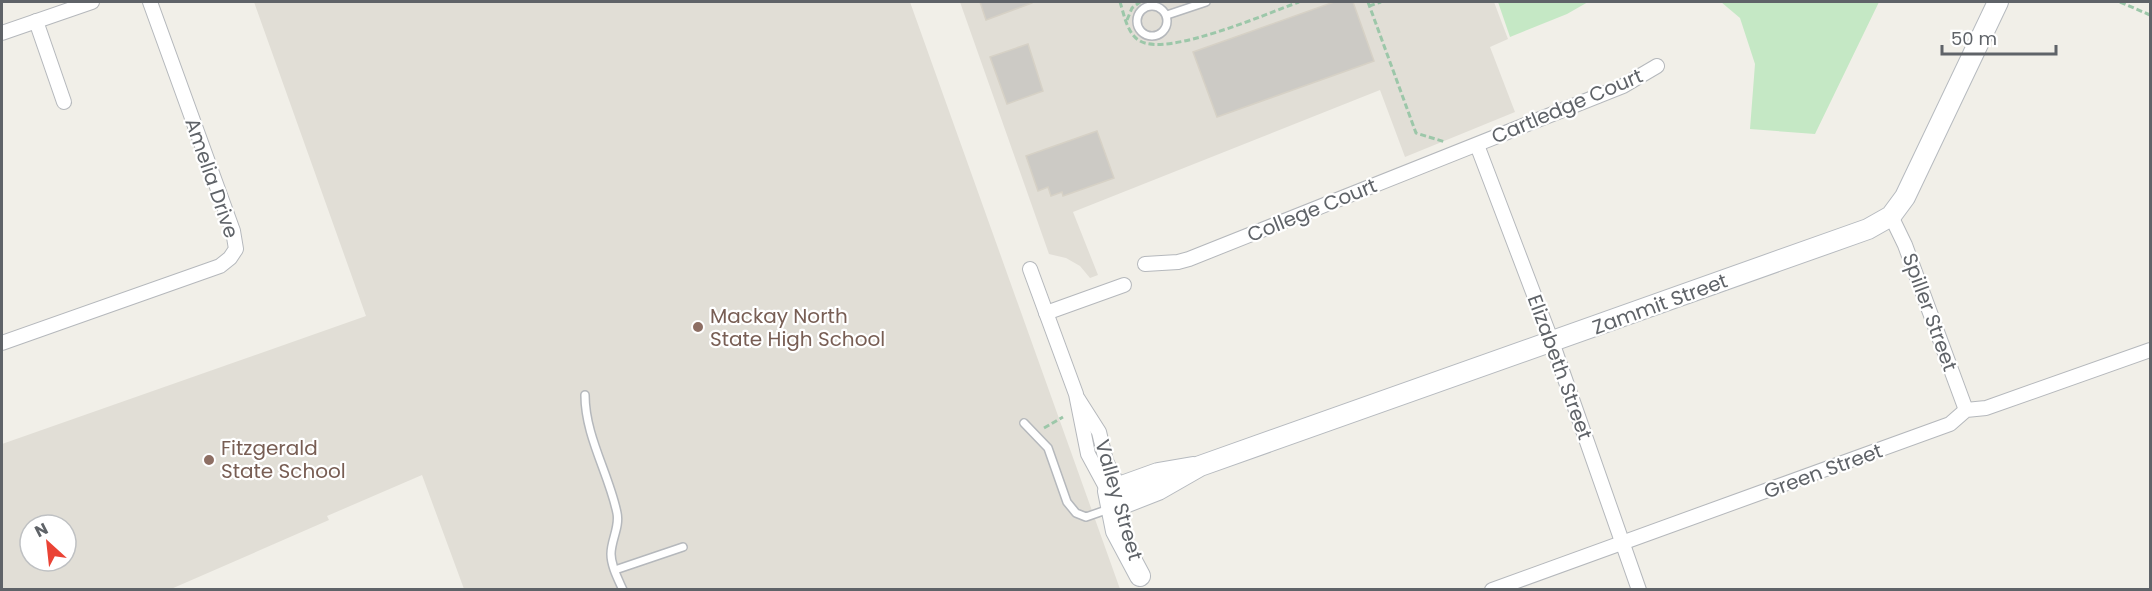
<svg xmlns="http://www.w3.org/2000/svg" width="2152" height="591" viewBox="0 0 2152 591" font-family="Poppins,sans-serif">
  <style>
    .education { fill: #e1ded6; fill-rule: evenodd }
    .green { fill: #c5e8c5 }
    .building { fill: #cccac5; stroke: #d6d1c6; stroke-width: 1.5 }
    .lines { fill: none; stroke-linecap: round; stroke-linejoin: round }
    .lane-casing { stroke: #b5b8bc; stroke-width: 10 }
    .street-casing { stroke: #b5b8bc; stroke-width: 16 }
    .secondary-casing { stroke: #b6babf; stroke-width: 22 }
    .path { stroke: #9cc7a9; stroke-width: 3; stroke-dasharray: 6 3; stroke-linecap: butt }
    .lane { stroke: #fff; stroke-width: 7 }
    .street { stroke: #fff; stroke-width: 14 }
    .secondary { stroke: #fff; stroke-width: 20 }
    .education-dot { fill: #8d6e63; stroke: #fff; stroke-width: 2 }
    .labels { text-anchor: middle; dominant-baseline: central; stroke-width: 4.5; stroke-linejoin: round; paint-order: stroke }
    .street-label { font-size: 20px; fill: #5f6368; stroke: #fff }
    .education-label { font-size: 20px; fill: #785e54; stroke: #fff; text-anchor: start }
  </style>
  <rect width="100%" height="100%" fill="#f1efe8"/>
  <g class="education">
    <path d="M254,2H910L1120,589H464L422,475L327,516L329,520L171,589H2V444L366,316ZM30,525H66V561H30Z"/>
    <path d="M960,2H1494L1508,39L1490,47L1515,112L1405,157L1380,90L1073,212L1098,275L1090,278L1080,266L1066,258L1049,254Z"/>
  </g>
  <g class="green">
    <path d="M1498,2H1588L1567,14L1510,37Z"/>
    <path d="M1721,2H1879L1815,134L1750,129L1755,64L1740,18Z"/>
  </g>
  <g class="building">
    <path d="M980,2H1032V3L986,20Z"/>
    <path d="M1334,2H1353L1374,61L1217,117L1193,52Z"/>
    <path d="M1028,44L1043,91L1007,104L990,57Z"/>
    <path d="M1097,131L1114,178L1063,196L1062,192L1051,196L1048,187L1038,191L1026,156Z"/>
  </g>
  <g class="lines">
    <g class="lane-casing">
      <g id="lane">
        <circle cx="1152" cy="21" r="15"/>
        <path d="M1167,15L1206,2"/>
        <path d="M585,395C585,436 609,474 617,513C620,527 611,540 611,554C611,566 618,579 623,590"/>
        <path d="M1024,423L1048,448L1067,502L1076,513L1086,517L1109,509"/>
        <path d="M615,570L683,547"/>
      </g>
    </g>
    <g class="street-casing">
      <g id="street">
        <path d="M36,21L64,102"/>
        <path d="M2,33L92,2"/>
        <path d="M1477,145L1552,342L1639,590"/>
        <path d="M1891,216L1905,245L1966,410"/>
        <path d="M1145,264L1178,262L1189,259L1623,86L1657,66"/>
        <path d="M1030,269L1076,394L1088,454L1108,491"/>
        <path d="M1046,313L1124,285"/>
        <path d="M2,343L220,266L230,258L236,249L233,231L150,2"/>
        <path d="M1078,399L1099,432L1106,461L1119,487"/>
        <path d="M1492,590L1950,424L1966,410L1986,408L2150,350"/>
      </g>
    </g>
    <g class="secondary-casing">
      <g id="secondary">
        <path d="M1112,508L1158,490L1200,466L1868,229L1891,216L1905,197L1998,2"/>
        <path d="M1140,576L1116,531L1108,491L1158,473L1193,467"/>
      </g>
    </g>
    <g class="path">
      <path d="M1120,2C1124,14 1127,34 1140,41C1168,57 1268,13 1299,2"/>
      <path d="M1368,2L1416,133L1445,142"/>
      <path d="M2120,2L2150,15"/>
      <path d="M1369,6L1381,2"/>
      <path d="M1127,20L1132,8L1140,2"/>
      <path d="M1044,428L1063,417"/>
    </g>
    <use href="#lane" class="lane"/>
    <use href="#street" class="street"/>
    <use href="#secondary" class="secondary"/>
  </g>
  <g class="education-dot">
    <circle cx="698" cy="327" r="6"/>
    <circle cx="209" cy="460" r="6"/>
  </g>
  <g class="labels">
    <g class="street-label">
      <text transform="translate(1567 106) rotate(-23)">Cartledge Court</text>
      <text transform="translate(212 178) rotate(71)">Amelia Drive</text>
      <text transform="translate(1312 210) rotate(-22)">College Court</text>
      <text transform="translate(1660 304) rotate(-20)">Zammit Street</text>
      <text transform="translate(1930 312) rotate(70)">Spiller Street</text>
      <text transform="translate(1560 367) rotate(70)">Elizabeth Street</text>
      <text transform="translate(1823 471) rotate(-20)">Green Street</text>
      <text transform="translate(1119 500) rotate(74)">Valley Street</text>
    </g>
    <g class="education-label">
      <text x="710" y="316">Mackay North<tspan x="710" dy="23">State High School</tspan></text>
      <text x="221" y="448">Fitzgerald<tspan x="221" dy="23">State School</tspan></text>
    </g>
  </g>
  <rect width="2152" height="591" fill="none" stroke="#5f6368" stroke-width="6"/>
  <g transform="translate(48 543) rotate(333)"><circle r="28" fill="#ffffff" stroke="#bfc1c3" stroke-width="1.5"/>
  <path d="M0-4.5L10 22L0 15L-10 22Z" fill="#ea4335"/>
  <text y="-9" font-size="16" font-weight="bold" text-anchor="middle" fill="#5f6368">N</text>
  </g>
  <path d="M1942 45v9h114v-9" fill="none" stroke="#5f6368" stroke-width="3"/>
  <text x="1951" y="45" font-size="18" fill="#5f6368" stroke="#ffffff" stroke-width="4.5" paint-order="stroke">50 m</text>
</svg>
